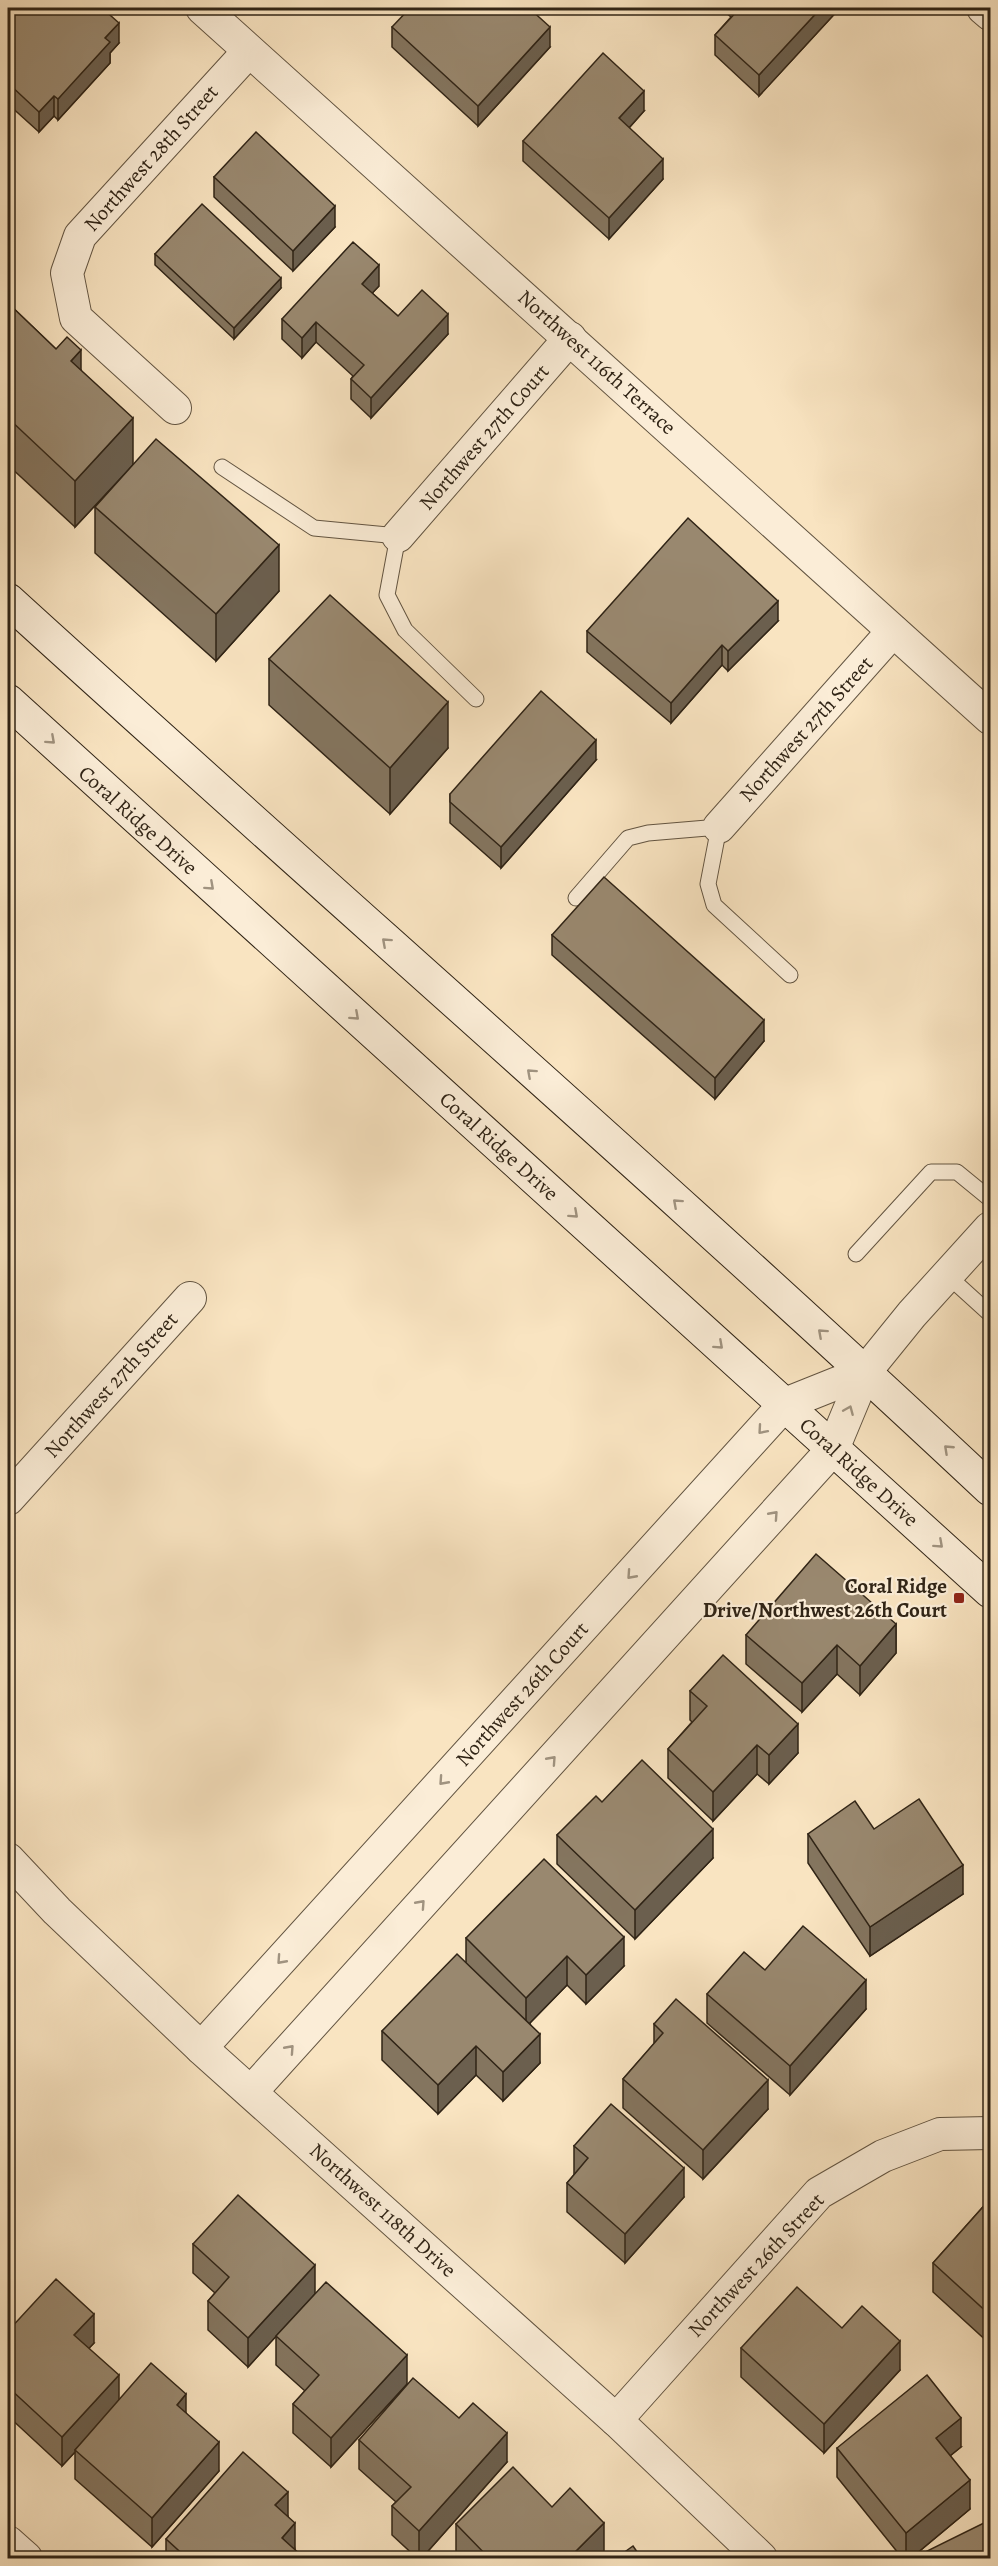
<svg xmlns="http://www.w3.org/2000/svg" width="998" height="2566" viewBox="0 0 998 2566" font-family="Alegreya,serif">
  <style>
    .lines { fill: none; stroke-linecap: round; stroke-linejoin: round }
    .service-casing { stroke: #625441; stroke-width: 17 }
    .minor-casing { stroke: #625441; stroke-width: 34 }
    .secondary-casing { stroke: #302416; stroke-width: 35 }
    .service { stroke: #fbedd7; stroke-width: 15 }
    .minor { stroke: #fbedd7; stroke-width: 32 }
    .secondary { stroke: #fbedd7; stroke-width: 33 }
    .wall { fill: #84755f; stroke: #302416; stroke-width: 1.5 }
    .shaded-wall { fill: #6b5f4e; stroke: #302416; stroke-width: 1.5 }
    .building { fill: #99886f; stroke: #302416; stroke-width: 1.5 }
    .oneway { stroke: #a09380 }
    .poi-dot { fill: #8f2418; stroke: #fbedd7; stroke-width: 2 }
    .labels { text-anchor: middle; dominant-baseline: central; stroke-width: 4.5; stroke-linejoin: round; paint-order: stroke }
    .street-label { font-size: 21px; fill: #302416; stroke: #fbedd7 }
    .poi-label { font-size: 21px; font-weight: bold; fill: #302416; stroke: #fbedd7; text-anchor: end }
  </style>
  <rect width="100%" height="100%" fill="#f9e4c1"/>
  <filter id="stains"><feTurbulence type="fractalNoise" baseFrequency=".00333" numOctaves="4"/><feColorMatrix values="0 0 0 0 .2 0 0 0 0 .09 0 0 0 0 .02 0 0 0 .5 -.17"/></filter>
  <radialGradient id="worn" r=".72"><stop offset=".6" stop-color="#630" stop-opacity="0"/><stop offset="1" stop-color="#630" stop-opacity=".3"/></radialGradient>
  <g class="lines">
    <g class="service-casing">
      <g id="service">
        <path d="M222,467L314,528L398,536L387,595L405,630L476,699"/>
        <path d="M576,898L628,838L648,833L719,827L708,884L714,905L790,975"/>
        <path d="M856,1254L931,1172H957L990,1199"/>
        <path d="M947,1275L990,1314"/>
      </g>
    </g>
    <g class="minor-casing">
      <g id="minor">
        <path d="M202,8L990,718"/>
        <path d="M983,8L990,14"/>
        <path d="M175,408L76,318L67,273L80,236L249,51"/>
        <path d="M398,536L570,338"/>
        <path d="M719,827L893,631"/>
        <path d="M8,1499L190,1298"/>
        <path d="M8,1859L57,1911L201,2048L616,2420L761,2558"/>
        <path d="M201,2048L785,1404L865,1372"/>
        <path d="M251,2092L833,1449L865,1372L912,1314L990,1228"/>
        <path d="M616,2420L819,2193L883,2156L940,2134L990,2133"/>
        <path d="M8,2542L26,2558"/>
      </g>
    </g>
    <g class="secondary-casing">
      <g id="secondary">
        <path d="M8,600C334,897 668,1187 990,1489"/>
        <path d="M8,701L990,1591"/>
      </g>
    </g>
    <use href="#service" class="service"/>
    <use href="#minor" class="minor"/>
    <use href="#secondary" class="secondary"/>
  </g>
  <g class="wall">
    <path d="M720,8H840L759,96L715,55V35L731,17Z"/>
    <path d="M8,22L119,43L110,53V63L58,120L54,116L39,132L8,104Z"/>
    <path d="M392,27L550,47L478,126L392,47Z"/>
    <path d="M644,111L629,128L663,179L609,239L523,161V141Z"/>
    <path d="M214,177L335,227L293,271L214,197Z"/>
    <path d="M155,254L281,288L234,339L155,265Z"/>
    <path d="M379,286L372,293L398,316L448,334L371,418L351,399V379L353,376L316,342L302,358L282,339V319Z"/>
    <path d="M8,303L56,349L81,370L133,465L279,591L216,661L95,553V507L130,468L75,527L8,465Z"/>
    <path d="M778,621L728,671L722,665L671,723L587,652V631Z"/>
    <path d="M269,659L448,748L390,814L269,705Z"/>
    <path d="M596,760L501,868L450,823V794Z"/>
    <path d="M552,935L764,1041L715,1099L552,955Z"/>
    <path d="M896,1624V1653L860,1695L837,1674L802,1712L746,1664V1635Z"/>
    <path d="M690,1691L798,1753L769,1784L757,1774L713,1821L668,1778V1749L692,1722L690,1720Z"/>
    <path d="M602,1802L713,1858L635,1939L557,1864V1835Z"/>
    <path d="M874,1829L963,1894L870,1956L808,1863V1834Z"/>
    <path d="M466,1938L624,1966L586,2004L567,1985L530,2023L540,2063L503,2101L476,2075L438,2114L382,2060V2031L466,1962Z"/>
    <path d="M765,1970L866,2009L790,2095L707,2023V1994Z"/>
    <path d="M654,2024L768,2109L703,2179L623,2108V2079L654,2044Z"/>
    <path d="M574,2146L684,2197L625,2263L567,2212V2183L574,2175Z"/>
    <path d="M990,2199V2344L933,2292V2263Z"/>
    <path d="M193,2244L315,2294L407,2384L331,2467L293,2433V2404L305,2391L276,2365V2336L248,2367L208,2330V2301L215,2293L193,2273Z"/>
    <path d="M842,2328L900,2370L824,2453L741,2377V2348Z"/>
    <path d="M8,2331L94,2343L89,2348L119,2400L186,2413L219,2471L152,2547L75,2479V2452L62,2466L8,2416Z"/>
    <path d="M359,2440L507,2462L421,2559H418L392,2535V2506L396,2502L359,2469Z"/>
    <path d="M961,2447L950,2456L970,2509L910,2559H903L837,2477V2448Z"/>
    <path d="M552,2507L604,2552L597,2559H461L456,2553V2524Z"/>
    <path d="M288,2516L295,2550L302,2559H166V2539Z"/>
  </g>
  <g class="shaded-wall">
    <path d="M821,8H840L759,96V75Z"/>
    <path d="M119,23V43L110,53V63L58,120V99L105,38Z"/>
    <path d="M550,27V47L478,126V106Z"/>
    <path d="M644,91V111L619,139V118Z"/>
    <path d="M54,96V116L39,132V112Z"/>
    <path d="M663,159V179L609,239V218Z"/>
    <path d="M335,206V227L293,271V251Z"/>
    <path d="M379,265V286L362,304V284Z"/>
    <path d="M281,278V288L234,339V328Z"/>
    <path d="M448,314V334L371,418V398Z"/>
    <path d="M316,322V342L302,358V338Z"/>
    <path d="M81,350V396L71,361Z"/>
    <path d="M133,418V465L75,527V481Z"/>
    <path d="M279,545V591L216,661V614Z"/>
    <path d="M778,601V621L728,671V651Z"/>
    <path d="M722,645V665L671,723V703Z"/>
    <path d="M448,702V748L390,814V768Z"/>
    <path d="M596,740V760L501,868V847Z"/>
    <path d="M764,1020V1041L715,1099V1078Z"/>
    <path d="M896,1624V1653L860,1695V1666Z"/>
    <path d="M837,1645V1674L802,1712V1683Z"/>
    <path d="M798,1724V1753L769,1784V1755Z"/>
    <path d="M757,1745V1774L713,1821V1792Z"/>
    <path d="M713,1829V1858L635,1939V1910Z"/>
    <path d="M963,1865V1894L870,1956V1927Z"/>
    <path d="M624,1937V1966L586,2004V1975Z"/>
    <path d="M567,1956V1985L526,2027V1998Z"/>
    <path d="M866,1980V2009L790,2095V2066Z"/>
    <path d="M540,2034V2063L503,2101V2072Z"/>
    <path d="M476,2046V2075L438,2114V2085Z"/>
    <path d="M768,2080V2109L703,2179V2150Z"/>
    <path d="M684,2168V2197L625,2263V2234Z"/>
    <path d="M315,2265V2294L248,2367V2338Z"/>
    <path d="M94,2314V2343L74,2364V2335Z"/>
    <path d="M900,2341V2370L824,2453V2424Z"/>
    <path d="M407,2355V2384L331,2467V2438Z"/>
    <path d="M119,2375V2404L75,2450V2452L62,2466V2437Z"/>
    <path d="M186,2394V2423L177,2405Z"/>
    <path d="M961,2418V2447L936,2467V2438Z"/>
    <path d="M507,2433V2462L421,2559H419V2531Z"/>
    <path d="M219,2442V2471L152,2547V2518Z"/>
    <path d="M970,2480V2509L910,2559H906V2533Z"/>
    <path d="M288,2492V2521L275,2505Z"/>
    <path d="M295,2523V2552L282,2538Z"/>
    <path d="M604,2523V2552L597,2559H568Z"/>
  </g>
  <g class="building">
    <path d="M21,8H102L119,23L105,38L110,42L58,99L54,96L39,112L8,83V22Z"/>
    <path d="M410,8H529L550,27L478,106L392,27Z"/>
    <path d="M740,8H821L759,75L715,35Z"/>
    <path d="M603,53L644,91L619,118L663,159L609,218L523,141Z"/>
    <path d="M256,132L335,206L293,251L214,177Z"/>
    <path d="M202,204L281,278L234,328L155,254Z"/>
    <path d="M353,242L379,265L362,284L398,316L422,290L448,314L371,398L351,379L364,365L316,322L302,338L282,319Z"/>
    <path d="M8,303L56,349L67,337L81,350L71,361L133,418L75,481L8,418Z"/>
    <path d="M156,439L279,545L216,614L95,507Z"/>
    <path d="M688,518L778,601L728,651L722,645L671,703L587,631Z"/>
    <path d="M330,595L448,702L390,768L269,659Z"/>
    <path d="M541,691L596,740L501,847L450,802V794Z"/>
    <path d="M604,877L764,1020L715,1078L552,935Z"/>
    <path d="M816,1554L896,1624L860,1666L837,1645L802,1683L746,1635Z"/>
    <path d="M723,1655L798,1724L769,1755L757,1745L713,1792L668,1749L707,1706L690,1691Z"/>
    <path d="M642,1760L713,1829L635,1910L557,1835L596,1796L602,1802Z"/>
    <path d="M919,1799L963,1865L870,1927L808,1834L855,1801L874,1829Z"/>
    <path d="M544,1859L624,1937L586,1975L567,1956L526,1998L466,1938Z"/>
    <path d="M803,1926L866,1980L790,2066L707,1994L744,1952L765,1970Z"/>
    <path d="M457,1954L540,2034L503,2072L476,2046L438,2085L382,2031Z"/>
    <path d="M676,1999L768,2080L703,2150L623,2079L663,2033L654,2024Z"/>
    <path d="M611,2104L684,2168L625,2234L567,2183L588,2158L574,2146Z"/>
    <path d="M238,2195L315,2265L248,2338L208,2301L229,2277L193,2244Z"/>
    <path d="M990,2199V2315L933,2263Z"/>
    <path d="M56,2279L94,2314L74,2335L119,2375L62,2437L8,2387V2331Z"/>
    <path d="M326,2282L407,2355L331,2438L293,2404L319,2375L276,2336Z"/>
    <path d="M797,2287L842,2328L862,2306L900,2341L824,2424L741,2348Z"/>
    <path d="M151,2363L186,2394L177,2405L219,2442L152,2518L75,2450Z"/>
    <path d="M927,2375L961,2418L936,2438L970,2480L906,2533L837,2448Z"/>
    <path d="M413,2378L459,2418L473,2403L507,2433L419,2531L392,2506L411,2487L359,2440Z"/>
    <path d="M243,2452L288,2492L275,2505L295,2523L282,2538L302,2556L299,2559H188L166,2539Z"/>
    <path d="M513,2467L552,2507L570,2488L604,2523L568,2559H490L456,2524Z"/>
    <path d="M990,2520V2559H916L915,2557Z"/>
    <path d="M633,2546L642,2559H615Z"/>
  </g>
  <defs><path id="oneway-chevron" d="M-2-3.5L2.5 0L-2 3.5" fill="none" stroke-width="1.6" stroke-linecap="round" stroke-linejoin="round" transform="scale(1.5)"/></defs>
  <g class="oneway">
    <use href="#oneway-chevron" transform="translate(51 740) rotate(42)"/>
    <use href="#oneway-chevron" transform="translate(210 886) rotate(42)"/>
    <use href="#oneway-chevron" transform="translate(386 942) rotate(-138)"/>
    <use href="#oneway-chevron" transform="translate(355 1016) rotate(42)"/>
    <use href="#oneway-chevron" transform="translate(531 1073) rotate(-138)"/>
    <use href="#oneway-chevron" transform="translate(677 1203) rotate(-138)"/>
    <use href="#oneway-chevron" transform="translate(574 1214) rotate(42)"/>
    <use href="#oneway-chevron" transform="translate(822 1333) rotate(-138)"/>
    <use href="#oneway-chevron" transform="translate(719 1345) rotate(42)"/>
    <use href="#oneway-chevron" transform="translate(849 1410) rotate(-67)"/>
    <use href="#oneway-chevron" transform="translate(762 1430) rotate(131)"/>
    <use href="#oneway-chevron" transform="translate(948 1449) rotate(-137)"/>
    <use href="#oneway-chevron" transform="translate(774 1515) rotate(-48)"/>
    <use href="#oneway-chevron" transform="translate(939 1544) rotate(42)"/>
    <use href="#oneway-chevron" transform="translate(631 1575) rotate(132)"/>
    <use href="#oneway-chevron" transform="translate(552 1760) rotate(-48)"/>
    <use href="#oneway-chevron" transform="translate(443 1781) rotate(132)"/>
    <use href="#oneway-chevron" transform="translate(421 1904) rotate(-48)"/>
    <use href="#oneway-chevron" transform="translate(281 1960) rotate(132)"/>
    <use href="#oneway-chevron" transform="translate(290 2049) rotate(-48)"/>
  </g>
  <rect class="poi-dot" x="953" y="1592" width="12" height="12" rx="3"/>
  <g class="labels">
    <g class="street-label">
      <text transform="translate(151 158) rotate(-48)">Northwest 28th Street</text>
      <text transform="translate(597 362) rotate(42)">Northwest 116th Terrace</text>
      <text transform="translate(484 437) rotate(-49)">Northwest 27th Court</text>
      <text transform="translate(806 729) rotate(-48)">Northwest 27th Street</text>
      <text transform="translate(138 820) rotate(42)">Coral Ridge Drive</text>
      <text transform="translate(499 1146) rotate(42)">Coral Ridge Drive</text>
      <text transform="translate(111 1385) rotate(-48)">Northwest 27th Street</text>
      <text transform="translate(859 1472) rotate(42)">Coral Ridge Drive</text>
      <text transform="translate(522 1694) rotate(-48)">Northwest 26th Court</text>
      <text transform="translate(383 2210) rotate(42)">Northwest 118th Drive</text>
      <text transform="translate(756 2265) rotate(-47)">Northwest 26th Street</text>
    </g>
    <g class="poi-label">
      <text x="947" y="1586">Coral Ridge<tspan x="947" dy="24">Drive/Northwest 26th Court</tspan></text>
    </g>
  </g>
  <rect width="998" height="2566" fill="none" stroke="#f9e4c1" stroke-width="30"/>
  <rect x="9" y="9" width="980" height="2548" fill="none" stroke="#302416" stroke-width="3"/>
  <rect x="15" y="15" width="968" height="2536" fill="none" stroke="#302416" stroke-width="1.5"/>
  <rect width="100%" height="100%" filter="url(#stains)"/>
  <rect width="100%" height="100%" fill="url(#worn)"/>
</svg>
